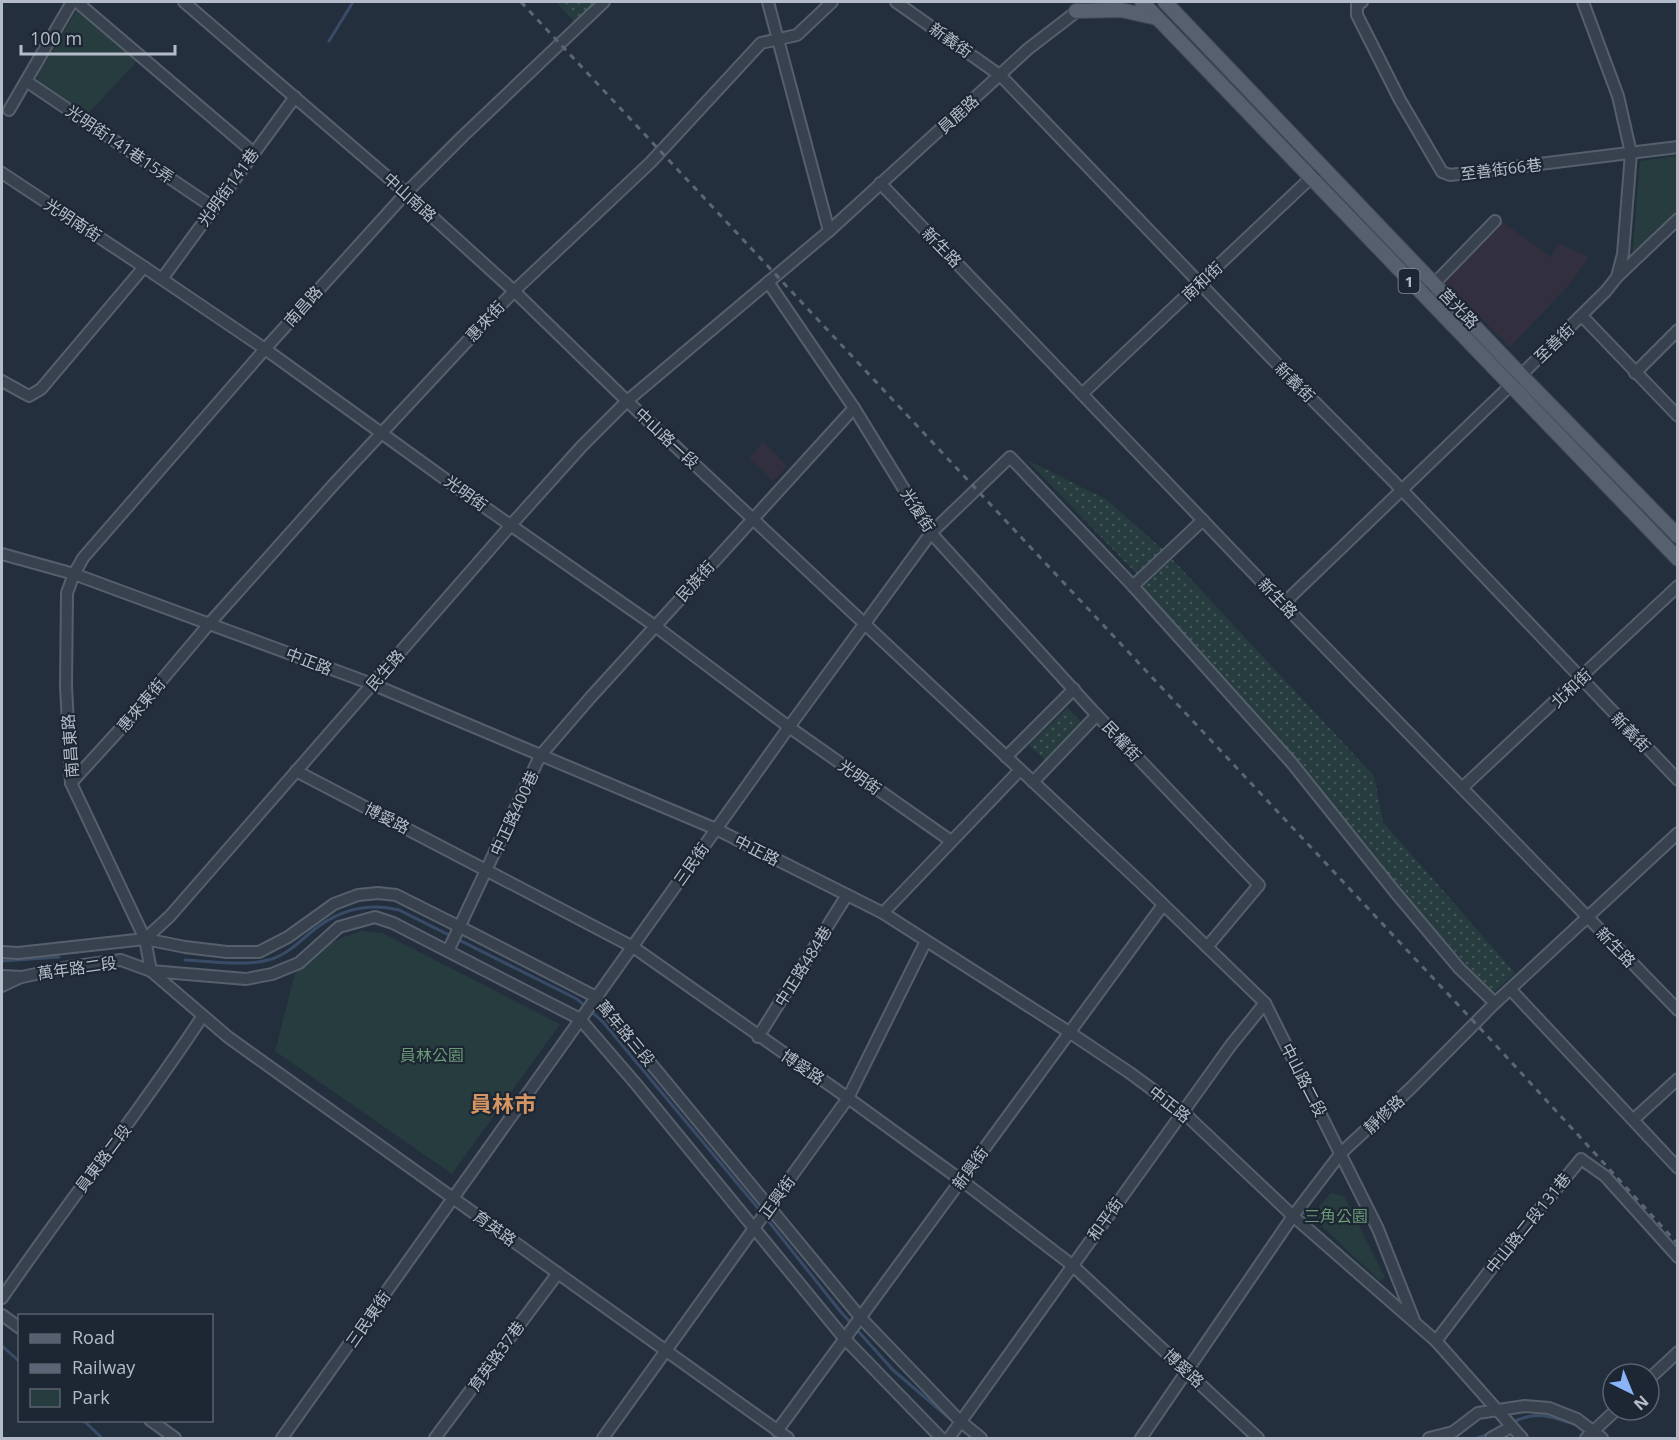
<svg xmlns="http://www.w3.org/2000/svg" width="1679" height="1440" viewBox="0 0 1679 1440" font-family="'Open Sans','Noto Sans TC',sans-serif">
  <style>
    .medical { fill: #32303f }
    .grass { fill: url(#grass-dots) }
    .park { fill: #263c3f }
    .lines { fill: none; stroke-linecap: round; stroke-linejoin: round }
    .stream { stroke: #394c67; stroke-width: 3 }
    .minor-casing { stroke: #565f6c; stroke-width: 14 }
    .major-casing { stroke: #414a57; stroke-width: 16 }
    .minor { stroke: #38414e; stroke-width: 10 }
    .major { stroke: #56606e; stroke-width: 14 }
    .rail { stroke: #5a6575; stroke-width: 3; stroke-dasharray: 6 6; stroke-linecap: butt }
    .labels { text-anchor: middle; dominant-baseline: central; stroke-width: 4.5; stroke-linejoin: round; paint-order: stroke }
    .shield { fill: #1d2633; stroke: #878f9c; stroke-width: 1.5 }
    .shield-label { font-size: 15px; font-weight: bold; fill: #b4bcc9 }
    .street-label { font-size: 16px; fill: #b4bcc9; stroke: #1d2633 }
    .park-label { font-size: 16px; fill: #6b9a76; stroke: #1d2633 }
    .district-label { font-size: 22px; font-weight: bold; fill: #d59563; stroke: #1d2633 }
  </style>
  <defs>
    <pattern id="grass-dots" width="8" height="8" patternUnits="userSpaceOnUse" patternTransform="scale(1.5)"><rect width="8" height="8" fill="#263c3f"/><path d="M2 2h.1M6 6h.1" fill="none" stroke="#435659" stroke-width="1.8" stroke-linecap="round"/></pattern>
  </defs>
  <rect width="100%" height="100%" fill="#242f3e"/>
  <g class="medical">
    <path d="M1501,221L1551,257L1558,243L1589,257L1570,284L1510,347L1443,280Z"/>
    <path d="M763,441L787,466L773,481L750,458Z"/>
  </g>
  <g class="grass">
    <path d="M556,2H599L576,23Z"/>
    <path d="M1027,460L1107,500L1163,550L1137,574Z"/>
    <path d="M1170,557L1374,776L1383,822L1515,973L1492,994L1405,894L1292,753L1143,589L1145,580Z"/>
    <path d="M1067,708L1083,724L1046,761L1029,745Z"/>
  </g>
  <g class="park">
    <path d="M77,10L138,60L87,115L39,83L37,76Z"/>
    <path d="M1677,156V213L1632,258L1640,161Z"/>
    <path d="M362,931L382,933L560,1024L452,1174L275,1051L295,973L331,943L344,937Z"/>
    <path d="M1331,1193L1344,1196L1384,1275V1278L1380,1281L1318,1222L1316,1211Z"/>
  </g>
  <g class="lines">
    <g class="stream">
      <path d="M329,41L353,2"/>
      <path d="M185,960C213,961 245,967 272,959C287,954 298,943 310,933C336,911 366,902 399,910L577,999L603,1022L762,1213"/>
      <path d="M2,961L59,957"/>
      <path d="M766,1218L840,1311L893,1370L956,1424"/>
      <path d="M2,1346L20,1362"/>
      <path d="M83,1420L102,1438"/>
      <path d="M1511,1423C1538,1409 1552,1417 1579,1426"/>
      <path d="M964,1431L973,1438"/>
      <path d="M1477,1438L1489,1434"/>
    </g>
    <g class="minor-casing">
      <g id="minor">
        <path d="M77,2L254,153"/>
        <path d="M184,2L406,193L514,291L627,401L1140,882L1265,1003L1378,1229L1414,1320"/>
        <path d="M604,2L464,135L406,193L265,349L83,558L74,574L67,593L66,686L71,783L145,939L151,971L228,1037L788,1438"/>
        <path d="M768,2L829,231"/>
        <path d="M896,2L1001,76L1281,368L1402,490L1678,780"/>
        <path d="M1362,2L1357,5V15L1400,100L1442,172L1450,175L1678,147"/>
        <path d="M26,81L214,208"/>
        <path d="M9,110L72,2"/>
        <path d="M2,173L144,267"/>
        <path d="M880,183L1283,604L1678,1010"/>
        <path d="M1617,277L1678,219"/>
        <path d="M162,279L295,97"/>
        <path d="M768,282L854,408L931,533L1093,711L1259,885L1207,947"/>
        <path d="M1430,288L1495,221"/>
        <path d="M1582,316L1678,416"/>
        <path d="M1635,373L1678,330"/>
        <path d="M2,381L29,396L41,389L144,267L265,349L463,492L655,626L789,727L951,841"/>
        <path d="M1082,394L1315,174"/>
        <path d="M2,554L74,574L372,684L716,829L883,913L1069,1032L1130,1073L1183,1112L1293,1216L1436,1341L1522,1438"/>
        <path d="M1133,586L1203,520"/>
        <path d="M1283,604L1511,385L1606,291L1617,277L1623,254L1631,153L1618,96L1583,2"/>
        <path d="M1006,757L1074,689"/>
        <path d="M296,771L633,947L848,1098L961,1180L1072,1265L1258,1438"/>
        <path d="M1033,782L1097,715"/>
        <path d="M71,783L123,726L209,624L335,483L514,291L651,162L761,43L797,35L832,2"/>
        <path d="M1462,788L1678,586"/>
        <path d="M883,913L1020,770"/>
        <path d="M145,939L170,916L511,525L582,446L627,401L829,231L1028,49L1089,2"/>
        <path d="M448,951L540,756L590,698L854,408"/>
        <path d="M2,952L18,953L145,939L185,947L227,952H259L288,937L334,904L358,895L378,893L396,895L460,927L596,997L860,1317L960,1421L981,1438"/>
        <path d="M2,976L22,977L69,967L121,960L151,971L246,979L272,974L299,963L339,927L375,917L393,923L580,1019L636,1084L844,1338L941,1438"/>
        <path d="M2,986L19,978"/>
        <path d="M1511,990L1678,1168"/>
        <path d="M758,1037L847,895"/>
        <path d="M1634,1119L1678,1079"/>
        <path d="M2,1298C67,1203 139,1113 202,1017"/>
        <path d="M2,1315L20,1328"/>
        <path d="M1436,1341L1500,1257L1581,1159L1605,1176L1678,1257"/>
        <path d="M1649,1379L1678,1352"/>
        <path d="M150,1420L175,1438"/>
        <path d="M777,1431L1163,905"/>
        <path d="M282,1438L789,727L931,533L1010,457L1133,586L1291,762L1395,892L1459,968L1495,1003"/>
        <path d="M435,1438L558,1273"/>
        <path d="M603,1438L848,1098L926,941"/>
        <path d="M949,1438L1231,1045L1265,1003"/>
        <path d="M1141,1438L1293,1216L1341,1153L1411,1088L1495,1003L1678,833"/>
        <path d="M1429,1438L1453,1432L1478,1413L1525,1406L1549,1408L1577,1419L1602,1438"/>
        <path d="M1491,1438L1511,1427"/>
        <path d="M1586,1438L1616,1410"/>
      </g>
    </g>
    <g class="major-casing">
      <g id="major">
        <path d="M1142,2L1678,559"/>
        <path d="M1165,2L1521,375L1678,536"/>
        <path d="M1076,11L1121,10L1157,18"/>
      </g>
    </g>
    <use href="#minor" class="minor"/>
    <use href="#major" class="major"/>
    <path class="rail" d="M521,2L1491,1040L1678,1244"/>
  </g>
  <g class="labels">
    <rect class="shield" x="1398.5" y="269" width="21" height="24" rx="4.5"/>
    <g class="shield-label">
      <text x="1409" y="281">1</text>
    </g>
    <g class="street-label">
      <text transform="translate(951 40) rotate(35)">新義街</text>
      <text transform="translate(958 114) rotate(-42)">員鹿路</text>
      <text transform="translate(120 144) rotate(34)">光明街141巷15弄</text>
      <text transform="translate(1501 169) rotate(-7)">至善街66巷</text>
      <text transform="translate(228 187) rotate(-54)">光明街141巷</text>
      <text transform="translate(410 197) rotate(42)">中山南路</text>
      <text transform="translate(73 220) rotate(33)">光明南街</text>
      <text transform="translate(942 247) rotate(46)">新生路</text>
      <text transform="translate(1202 281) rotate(-43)">南和街</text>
      <text transform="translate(303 306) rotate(-48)">南昌路</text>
      <text transform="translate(1459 308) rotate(46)">莒光路</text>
      <text transform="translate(485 321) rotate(-47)">惠來街</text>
      <text transform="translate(1554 343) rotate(-44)">至善街</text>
      <text transform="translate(1295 382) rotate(45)">新義街</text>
      <text transform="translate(667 438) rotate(43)">中山路一段</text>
      <text transform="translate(466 493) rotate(36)">光明街</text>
      <text transform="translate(918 510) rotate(57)">光復街</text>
      <text transform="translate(695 581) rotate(-48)">民族街</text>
      <text transform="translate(1278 598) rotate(46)">新生路</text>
      <text transform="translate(309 661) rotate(21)">中正路</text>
      <text transform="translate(385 670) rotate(-49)">民生路</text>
      <text transform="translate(1571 688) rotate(-43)">北和街</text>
      <text transform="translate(141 705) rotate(-50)">惠來東街</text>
      <text transform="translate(1631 732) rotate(46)">新義街</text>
      <text transform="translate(1122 741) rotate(47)">民權街</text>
      <text transform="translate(70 746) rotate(-94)">南昌東路</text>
      <text transform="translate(860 777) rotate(35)">光明街</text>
      <text transform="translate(514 813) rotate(-65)">中正路400巷</text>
      <text transform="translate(387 818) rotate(27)">博愛路</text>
      <text transform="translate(757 850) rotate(27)">中正路</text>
      <text transform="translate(691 864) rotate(-55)">三民街</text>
      <text transform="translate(1616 947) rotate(46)">新生路</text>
      <text transform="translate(803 966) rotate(-58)">中正路484巷</text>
      <text transform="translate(77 968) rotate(-8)">萬年路二段</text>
      <text transform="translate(626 1033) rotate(50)">萬年路三段</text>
      <text transform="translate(803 1067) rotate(34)">博愛路</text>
      <text transform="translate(1304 1080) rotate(63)">中山路二段</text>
      <text transform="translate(1170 1104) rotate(38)">中正路</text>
      <text transform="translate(1384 1114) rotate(-43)">靜修路</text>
      <text transform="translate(103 1158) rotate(-53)">員東路二段</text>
      <text transform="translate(970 1168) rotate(-54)">新興街</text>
      <text transform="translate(777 1197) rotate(-54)">正興街</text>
      <text transform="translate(1105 1219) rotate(-54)">和平街</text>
      <text transform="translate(1528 1223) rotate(-51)">中山路二段131巷</text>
      <text transform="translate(495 1228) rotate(36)">育英路</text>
      <text transform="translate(368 1319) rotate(-55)">三民東街</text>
      <text transform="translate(496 1356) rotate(-54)">育英路37巷</text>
      <text transform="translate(1184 1368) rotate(43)">博愛路</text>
    </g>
    <g class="park-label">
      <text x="432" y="1055">員林公園</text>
      <text x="1336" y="1216">三角公園</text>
    </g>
    <g class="district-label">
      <text x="503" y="1103">員林市</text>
    </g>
  </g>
  <rect width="1679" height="1440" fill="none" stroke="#b4bcc9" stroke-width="6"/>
  <rect x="18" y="1314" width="195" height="108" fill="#1d2633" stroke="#59626f" stroke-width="1.5"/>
  <rect x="30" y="1334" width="30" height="9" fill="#56606e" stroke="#59626f" stroke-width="1.5"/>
  <text x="72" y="1344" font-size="18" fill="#b4bcc9">Road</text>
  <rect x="30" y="1364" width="30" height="9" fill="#5a6575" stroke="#59626f" stroke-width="1.5"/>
  <text x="72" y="1374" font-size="18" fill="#b4bcc9">Railway</text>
  <rect x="30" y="1389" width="30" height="18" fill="#263c3f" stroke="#59626f" stroke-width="1.5"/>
  <text x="72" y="1404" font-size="18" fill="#b4bcc9">Park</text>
  <g transform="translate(1631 1392) rotate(137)"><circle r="28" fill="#1d2633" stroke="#59626f" stroke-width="1.5"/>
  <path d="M0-4.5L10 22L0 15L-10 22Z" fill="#8ab4f8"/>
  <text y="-9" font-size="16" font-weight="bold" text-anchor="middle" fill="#b4bcc9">N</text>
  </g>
  <path d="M21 45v9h154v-9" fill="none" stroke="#b4bcc9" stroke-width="3"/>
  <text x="30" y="45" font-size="18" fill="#b4bcc9" stroke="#1d2633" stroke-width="4.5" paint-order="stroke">100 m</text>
</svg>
